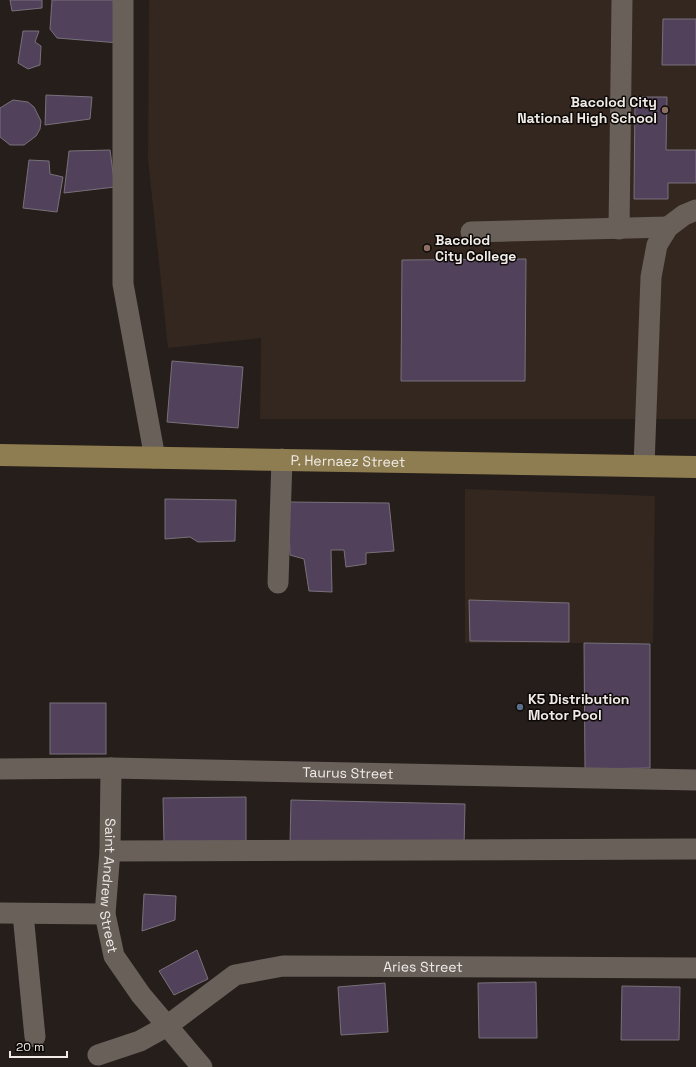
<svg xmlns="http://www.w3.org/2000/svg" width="696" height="1067" viewBox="0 0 696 1067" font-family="'Space Grotesk',sans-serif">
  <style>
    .built { fill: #34271f }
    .building { fill: #52415b; stroke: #77717a }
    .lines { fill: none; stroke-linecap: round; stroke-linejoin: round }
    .minor { stroke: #69605a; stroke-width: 21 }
    .major { stroke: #8e7d50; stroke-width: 22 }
    .education-dot { fill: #8d6e63; stroke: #0c0907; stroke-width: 1.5 }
    .service-dot { fill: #5c6f8a; stroke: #0c0907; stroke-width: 1.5 }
    .labels { text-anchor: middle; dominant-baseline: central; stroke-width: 3; stroke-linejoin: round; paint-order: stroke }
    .poi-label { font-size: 14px; font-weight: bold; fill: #f0ebe7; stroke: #0c0907; text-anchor: start }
    .street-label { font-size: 14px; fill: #f0ebe7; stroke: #0c0907 }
  </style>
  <rect width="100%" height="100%" fill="#261e1a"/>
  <g class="built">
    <path d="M149,0H696V419H260L261,338L168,348L148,159Z"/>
    <path d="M465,489L655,496L653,643H465Z"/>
  </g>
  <g class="building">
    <path d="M10,0H42V8L12,11Z"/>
    <path d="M52,0H116L119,43L57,38L50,29Z"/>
    <path d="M663,19H696V65H662Z"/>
    <path d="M23,31H39L35,42L41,46L40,65L28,69L18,63Z"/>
    <path d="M46,95L92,97L90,119L45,125Z"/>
    <path d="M635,97H667L666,150H696V183H668V199H634Z"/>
    <path d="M13,100L28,102L34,107L41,121L40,129L36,136L24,145H10L0,137V108Z"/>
    <path d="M110,150L115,187L64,193L69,151Z"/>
    <path d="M29,160L49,161L50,174L63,177L57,212L23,208Z"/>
    <path d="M526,259L525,381H401L402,260Z"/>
    <path d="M172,361L243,367L238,428L167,422Z"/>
    <path d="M165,499L236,500L235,541L198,542L190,537L165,539Z"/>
    <path d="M288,502L389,503L394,551L366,553V564L346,567L344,550H331L332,592L309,591L304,559L290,555Z"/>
    <path d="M469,600L569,603V642L470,641Z"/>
    <path d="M584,643L650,644V768L585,769Z"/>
    <rect x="50" y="703" width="56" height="51"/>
    <path d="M246,797V842L164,843L163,798Z"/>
    <path d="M291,800L465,804L464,847L290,843Z"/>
    <path d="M144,894L176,896L175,920L142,931Z"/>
    <path d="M197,950L208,979L174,995L159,971Z"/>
    <path d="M536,982L537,1038H479L478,983Z"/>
    <path d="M385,983L388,1032L341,1035L338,987Z"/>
    <path d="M622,986L680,987L679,1040H621Z"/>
  </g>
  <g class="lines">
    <g class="minor">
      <path d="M123,0V284L155,458"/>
      <path d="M619,229L622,0"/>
      <path d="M471,232L668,227"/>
      <path d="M644,466L651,277L657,245L668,227L684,215L696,210"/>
      <path d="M278,583L282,459"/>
      <path id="s1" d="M111,768L110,851L105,914L114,956L141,995L202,1067"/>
      <path id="s2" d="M0,769L111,768L696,780"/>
      <path d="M110,851L696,849"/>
      <path d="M0,913L105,914"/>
      <path d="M23,914L35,1037"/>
      <path id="s3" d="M98,1055L140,1041L167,1026L235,975L283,966L696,968"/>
    </g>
    <path class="major" id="s4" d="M0,455L696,467"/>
  </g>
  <g class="education-dot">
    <circle cx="665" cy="110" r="4"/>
    <circle cx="427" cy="248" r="4"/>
  </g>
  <circle class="service-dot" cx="520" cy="707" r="4"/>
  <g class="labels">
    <g class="poi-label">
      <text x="657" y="102" text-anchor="end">Bacolod City<tspan x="657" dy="16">National High School</tspan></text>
      <text x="435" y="240">Bacolod<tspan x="435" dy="16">City College</tspan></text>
      <text x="528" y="699">K5 Distribution<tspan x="528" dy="16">Motor Pool</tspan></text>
    </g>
    <g class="street-label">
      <text stroke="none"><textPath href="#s4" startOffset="348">P. Hernaez Street</textPath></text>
      <text stroke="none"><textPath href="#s2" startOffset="348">Taurus Street</textPath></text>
      <text stroke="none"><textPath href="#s1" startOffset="118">Saint Andrew Street</textPath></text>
      <text stroke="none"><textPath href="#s3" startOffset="349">Aries Street</textPath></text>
    </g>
  </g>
  <path d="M10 1051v6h57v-6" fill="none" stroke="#f0ebe7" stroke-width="2"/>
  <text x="16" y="1051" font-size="12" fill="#f0ebe7" stroke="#0c0907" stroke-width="3" paint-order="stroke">20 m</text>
</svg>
